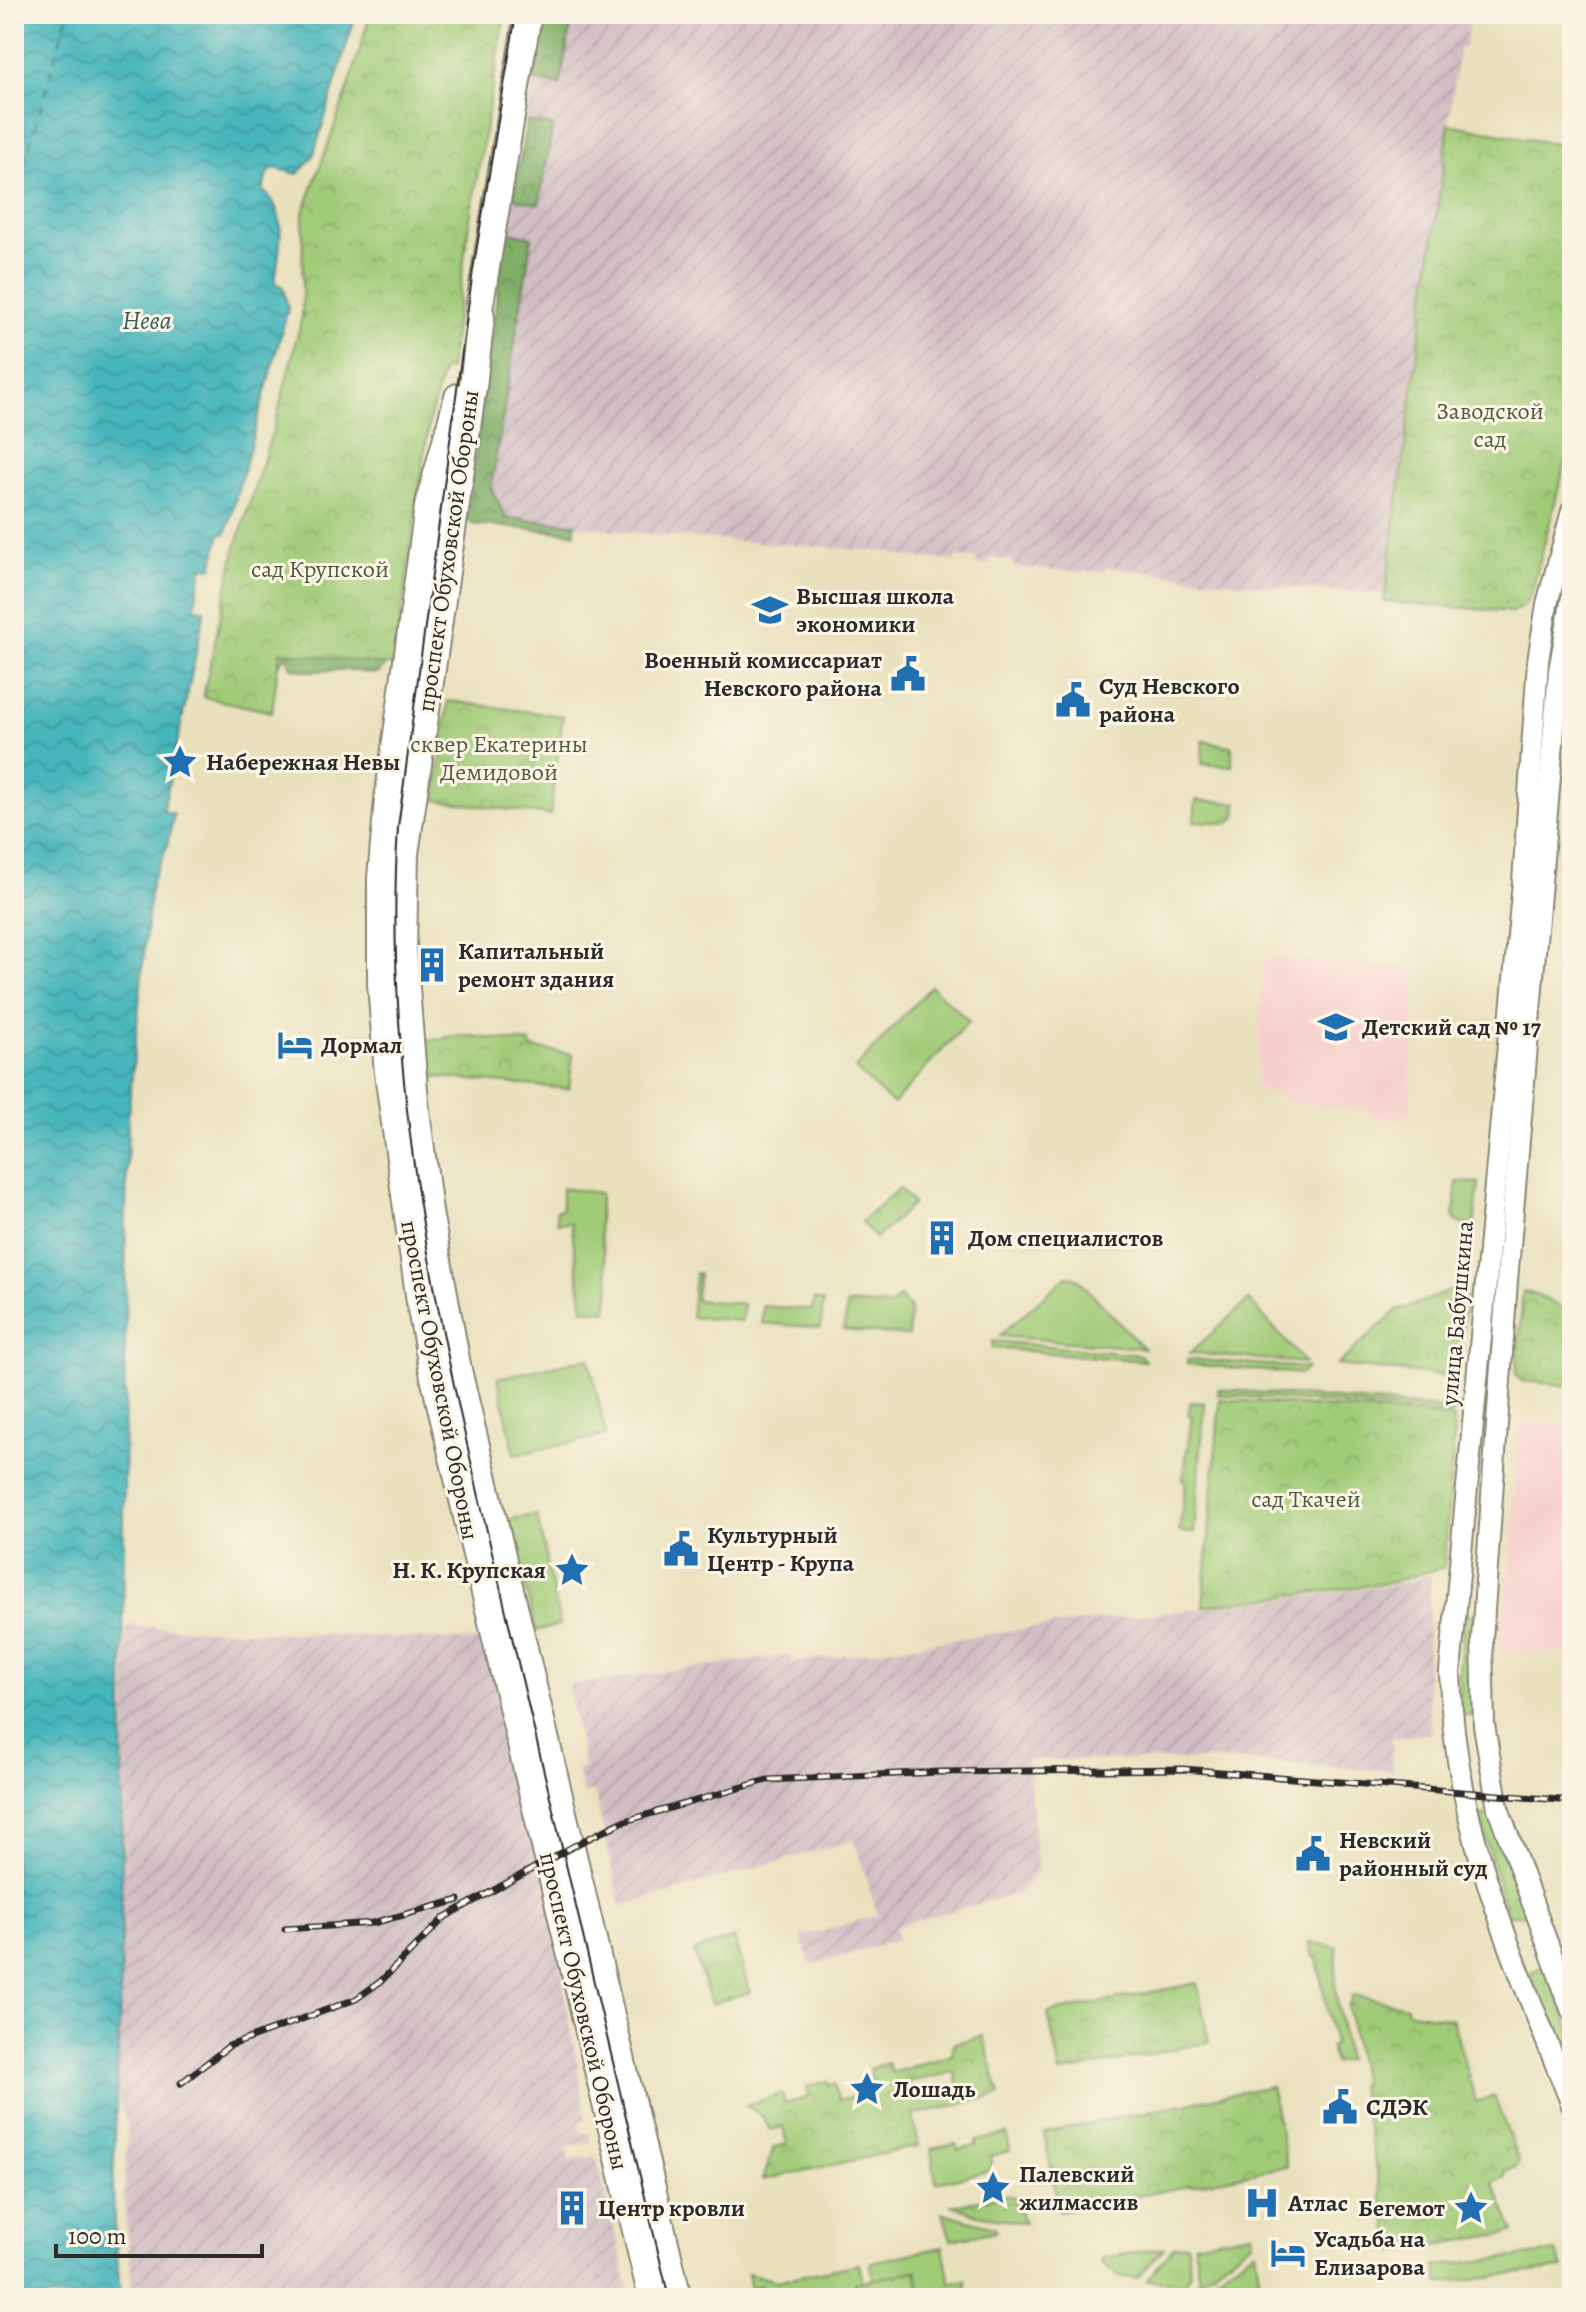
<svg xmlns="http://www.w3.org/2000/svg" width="1586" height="2312" viewBox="0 0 1586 2312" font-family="Alegreya,serif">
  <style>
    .built { fill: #f7d0ce }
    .industrial { fill: url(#industrial-furrows) }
    .grass { fill: #a0cb77; stroke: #667b51; stroke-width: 2 }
    .forest { fill: url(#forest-crowns); stroke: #566d4a; stroke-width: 2 }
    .park { fill: url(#park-crowns); stroke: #667b51; stroke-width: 2; fill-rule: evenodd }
    .water { fill: url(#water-waves); stroke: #387074; stroke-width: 2 }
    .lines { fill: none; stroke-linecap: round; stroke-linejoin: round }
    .ferry { stroke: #345c5e; stroke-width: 2; stroke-dasharray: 10 8; stroke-linecap: butt }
    .minor-casing { stroke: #8a8674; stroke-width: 24 }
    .major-casing { stroke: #8a8674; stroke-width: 30 }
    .minor { stroke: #fff; stroke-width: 20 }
    .major { stroke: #fff; stroke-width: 26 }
    .tram { stroke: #2b2b2b; stroke-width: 2 }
    .rail-casing { stroke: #2b2b2b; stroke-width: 7 }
    .rail { stroke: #fcf5e5; stroke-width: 4; stroke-dasharray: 12; stroke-linecap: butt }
    .labels { text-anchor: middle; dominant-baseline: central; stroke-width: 6; stroke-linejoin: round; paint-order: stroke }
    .park-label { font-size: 24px; fill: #4e5b42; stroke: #fcf5e5 }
    .street-label { font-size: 24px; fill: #2b2b2b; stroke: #fcf5e5 }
    .poi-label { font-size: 24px; font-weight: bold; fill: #2b2b2b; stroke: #fcf5e5; text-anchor: start }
    .water-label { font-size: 26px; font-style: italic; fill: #345c5e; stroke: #fcf5e5 }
  </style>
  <defs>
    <pattern id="industrial-furrows" width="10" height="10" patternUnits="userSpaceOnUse" patternTransform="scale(2)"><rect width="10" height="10" fill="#d2bec4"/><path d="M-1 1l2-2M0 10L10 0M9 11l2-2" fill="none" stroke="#b4a3a9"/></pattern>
    <pattern id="forest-crowns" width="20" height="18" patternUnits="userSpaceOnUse" patternTransform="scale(2)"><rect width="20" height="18" fill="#80af68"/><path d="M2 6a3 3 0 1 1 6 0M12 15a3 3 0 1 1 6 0" fill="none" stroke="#698f56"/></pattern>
    <pattern id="park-crowns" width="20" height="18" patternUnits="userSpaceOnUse" patternTransform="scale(2)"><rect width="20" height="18" fill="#a0cb77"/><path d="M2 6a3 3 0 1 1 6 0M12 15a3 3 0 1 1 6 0" fill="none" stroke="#8aae67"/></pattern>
    <pattern id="water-waves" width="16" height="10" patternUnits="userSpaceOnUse" patternTransform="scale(2)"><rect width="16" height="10" fill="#46b6bc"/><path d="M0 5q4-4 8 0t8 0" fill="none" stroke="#3b9499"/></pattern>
  </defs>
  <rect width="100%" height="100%" fill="#fcf5e5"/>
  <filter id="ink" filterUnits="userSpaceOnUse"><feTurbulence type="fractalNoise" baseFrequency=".0125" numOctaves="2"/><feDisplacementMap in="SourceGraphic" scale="16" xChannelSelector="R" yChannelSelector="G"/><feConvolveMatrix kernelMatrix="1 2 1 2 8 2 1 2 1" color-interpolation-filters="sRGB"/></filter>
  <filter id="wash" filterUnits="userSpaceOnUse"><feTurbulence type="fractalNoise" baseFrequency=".006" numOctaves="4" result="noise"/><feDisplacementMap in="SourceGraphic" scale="32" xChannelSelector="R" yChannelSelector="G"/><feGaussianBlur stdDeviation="1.8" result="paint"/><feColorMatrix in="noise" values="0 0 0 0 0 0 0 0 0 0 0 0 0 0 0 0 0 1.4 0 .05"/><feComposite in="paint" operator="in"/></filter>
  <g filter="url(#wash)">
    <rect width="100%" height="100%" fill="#e9e1be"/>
    <g class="built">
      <path d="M1263,959L1415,968L1410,1109L1402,1118L1374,1117L1368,1110L1294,1103L1256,1086Z"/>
      <path d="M1523,1422L1572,1426V1652L1501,1653L1499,1637L1501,1618H1506L1518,1425Z"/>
    </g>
    <g class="industrial">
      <path d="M545,14H1470L1465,48H1459L1384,594L1273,587L1108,567L1102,571L1079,572L1014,567L1011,560L999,559L990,558L989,565L976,564V558L957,557L956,561L893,555V552L667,536L506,518L491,488L525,272L505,231Z"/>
      <path d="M1431,1575L1427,1671L1431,1733L1392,1738V1771L1235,1760H1028L1037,1871L1019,1893L895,1926L898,1940L810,1965L802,1937L878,1915L854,1840L621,1906L594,1791L583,1793L577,1770L584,1767L568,1685L790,1655L792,1663L1016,1630L1398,1585Z"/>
      <path d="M126,1626L484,1641L546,1881L586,2118L579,2123L582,2133H590L591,2142L567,2147L569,2161L596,2156L631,2298H133L124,2199L127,2125L115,2081L121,1968Z"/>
    </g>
    <g class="grass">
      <path d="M931,986L969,1021L893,1104L855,1069Z"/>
      <path d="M1457,1182L1479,1183L1474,1226L1459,1223L1454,1218Z"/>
      <path d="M562,1188L600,1193L599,1228L610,1286L607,1311L583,1309L571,1223H557L556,1210L562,1209Z"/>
      <path d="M695,1273H699L696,1300L743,1304L742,1321L691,1317Z"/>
      <path d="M1067,1276L1077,1278L1143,1348L999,1336Z"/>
      <path d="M900,1297L910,1308L908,1336L844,1330L847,1304L890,1306Z"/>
      <path d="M814,1299L823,1302L821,1328L762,1323L763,1306L812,1310Z"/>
      <path d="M1249,1300L1305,1363L1190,1353Z"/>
      <path d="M993,1341L1140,1355L1145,1361L992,1348Z"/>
      <path d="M589,1358L606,1435L515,1455L498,1378Z"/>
      <path d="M1187,1359L1307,1368L1301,1374L1187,1364Z"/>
      <path d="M1218,1389L1453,1409L1452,1414L1218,1394Z"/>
      <path d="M1190,1402L1205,1403L1194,1533L1179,1532L1186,1481L1183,1480L1192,1416H1188Z"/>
      <path d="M537,1515L560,1625L536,1631L509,1519Z"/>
      <path d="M1465,1613L1475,1616L1472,1716L1461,1715L1458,1677Z"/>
      <path d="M1479,1815L1492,1817L1525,1910L1522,1915H1507Z"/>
      <path d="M1309,1942L1337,1947L1335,1989L1347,2060L1334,2063L1330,2046L1334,2045L1317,1958L1313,1957Z"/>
      <path d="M1540,1967L1548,1970L1572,2033V2088L1530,1974Z"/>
      <path d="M1007,2134L1010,2151L991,2156L993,2170L936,2183L931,2149L956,2144L958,2150L976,2146V2141Z"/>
      <path d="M943,2213L994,2227L996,2231L951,2240Z"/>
      <path d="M1252,2233L1253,2241L1199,2281L1194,2243Z"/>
      <path d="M1187,2244L1190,2273L1184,2282L1147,2280L1174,2246Z"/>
      <path d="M943,2247L950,2282L966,2280L967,2293L954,2298H922L916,2271L873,2280L871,2262Z"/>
      <path d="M1164,2248L1137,2278L1120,2277L1102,2263L1101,2258Z"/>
      <path d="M1255,2250L1261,2289L1210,2285L1208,2282Z"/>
      <path d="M1556,2252L1563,2268L1439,2283L1436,2266Z"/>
      <path d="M859,2264L863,2282L855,2284L858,2298H765L762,2285L750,2288L748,2273L776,2281Z"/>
    </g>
    <g class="forest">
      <path d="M547,14H573L560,85L534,80Z"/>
      <path d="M527,121L553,126L539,204L513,198Z"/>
      <path d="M506,231L532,237L491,488L506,518L575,524V533L472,524L466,520Z"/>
      <path d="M240,633L386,664L379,673C367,675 358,670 347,670C328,669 310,675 291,667L286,655L276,669Z"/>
    </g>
    <g class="park">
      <path d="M370,14H505L468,230L449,370H443L429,422L394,666L280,651L272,712L203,697L235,550L277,417L302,317L303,213L349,86Z"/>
      <path d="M1449,124L1572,147V437L1532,591L1525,605L1513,612L1384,602Z"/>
      <path d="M448,701L563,716L550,815L435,800Z"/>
      <path d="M1203,741L1232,746V766L1202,764Z"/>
      <path d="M1196,800L1237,803L1236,817L1228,823L1194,821Z"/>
      <path d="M462,1035L530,1043L532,1048L573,1054L569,1089L427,1076L423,1041Z"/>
      <path d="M899,1188L913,1204L876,1238L861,1222Z"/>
      <path d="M1458,1288L1464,1289L1466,1298L1458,1377L1337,1365L1396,1311Z"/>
      <path d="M1523,1291L1544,1298L1572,1314V1386L1521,1381L1516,1375Z"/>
      <path d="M1220,1399L1452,1417L1454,1436L1444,1567L1389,1583L1203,1606Z"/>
      <path d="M734,1938L750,1992L711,2004L694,1951Z"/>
      <path d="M1197,1983L1209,2042L1060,2073L1048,2013Z"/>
      <path d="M1353,1995L1407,2006L1406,2011L1452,2019L1476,2102L1494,2096L1519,2161L1516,2167L1505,2171L1506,2176L1493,2182L1514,2232L1393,2252L1359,2085L1362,2084L1348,2007Z"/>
      <path d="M983,2036L1000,2095L913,2115L919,2146L763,2180L774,2147L787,2144L783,2127L770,2130L762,2116L746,2105L782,2094L785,2104L809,2097L807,2087L827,2081L829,2085L834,2084L839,2100L874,2091L869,2069L888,2063L892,2073L952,2055L954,2043ZM955,2072L959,2088L911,2099L908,2082Z"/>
      <path d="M1271,2086L1287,2166L1059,2212L1044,2133Z"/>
      <path d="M1007,2195L1015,2198L1024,2223L978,2215L952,2205Z"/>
      <path d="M916,2271L922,2298H858L855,2283Z"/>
    </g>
    <path class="water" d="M14,14H356L313,157L298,174L274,168L267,174L263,191C291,212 278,254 275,283L283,287L288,309L226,534H220L212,568L203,567L194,607L205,610L163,811L174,814L166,850L151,883L128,1116L126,1216L121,1968L113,2192L120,2298H14Z"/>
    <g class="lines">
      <path class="ferry" d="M14,199L68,14"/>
    </g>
  </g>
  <g filter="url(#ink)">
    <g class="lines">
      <g class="minor-casing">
        <g id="minor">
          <path d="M1572,511L1547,604L1538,661L1523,882L1450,1672C1453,1829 1516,1962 1572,2105"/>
          <path d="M1572,597L1559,671L1507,1281L1482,1639L1484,1725L1498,1808L1572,2011"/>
        </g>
      </g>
      <g class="major-casing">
        <g id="major">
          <path d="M528,14L479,309L481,317L473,386L405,854L403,950L415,1102L429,1212L458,1370L678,2298"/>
          <path d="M458,397L428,507L388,800L381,878V984L388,1073L421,1309L434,1377L652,2298"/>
        </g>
      </g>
      <use href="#minor" class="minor"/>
      <use href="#major" class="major"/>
      <path class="tram" d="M516,14L473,270L398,827C381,1096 446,1357 507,1616C561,1843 615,2071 669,2298"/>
      <g class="rail-casing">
        <g id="rail">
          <path d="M285,1929L373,1923L459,1900"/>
          <path d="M181,2083L229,2046L356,1999L381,1981L445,1917L583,1841L622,1822L767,1780L940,1772L1183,1769L1572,1801"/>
        </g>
      </g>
      <use href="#rail" class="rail"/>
    </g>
  </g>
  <defs>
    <g id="university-bare" transform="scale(2.76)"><path d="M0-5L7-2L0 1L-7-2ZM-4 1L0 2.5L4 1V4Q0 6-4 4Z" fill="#1f6fb2" stroke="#fcf5e5" stroke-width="2.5" paint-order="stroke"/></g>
    <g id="civic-bare" transform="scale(2.76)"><path d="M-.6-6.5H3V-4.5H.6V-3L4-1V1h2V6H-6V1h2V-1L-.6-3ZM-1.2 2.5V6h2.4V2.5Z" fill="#1f6fb2" stroke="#fcf5e5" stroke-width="2.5" paint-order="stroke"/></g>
    <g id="sight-bare" transform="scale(2.76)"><path d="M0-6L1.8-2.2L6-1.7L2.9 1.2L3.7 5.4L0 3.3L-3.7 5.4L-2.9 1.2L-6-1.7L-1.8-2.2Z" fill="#1f6fb2" stroke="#fcf5e5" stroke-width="2.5" paint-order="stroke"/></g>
    <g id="building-bare" transform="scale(2.76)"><path d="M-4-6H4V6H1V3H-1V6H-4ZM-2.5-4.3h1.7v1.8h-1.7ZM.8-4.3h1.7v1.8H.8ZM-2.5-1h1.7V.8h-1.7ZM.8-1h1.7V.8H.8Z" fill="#1f6fb2" stroke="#fcf5e5" stroke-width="2.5" paint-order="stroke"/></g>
    <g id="school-bare" transform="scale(2.76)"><path d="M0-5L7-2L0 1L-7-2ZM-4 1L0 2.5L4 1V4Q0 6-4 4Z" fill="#1f6fb2" stroke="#fcf5e5" stroke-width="2.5" paint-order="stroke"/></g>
    <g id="hotel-bare" transform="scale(2.76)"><path d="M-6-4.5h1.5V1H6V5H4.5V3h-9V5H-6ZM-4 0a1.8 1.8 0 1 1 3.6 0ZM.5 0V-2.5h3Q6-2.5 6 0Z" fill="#1f6fb2" stroke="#fcf5e5" stroke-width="2.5" paint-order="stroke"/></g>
    <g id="hospital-bare" transform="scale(2.76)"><path d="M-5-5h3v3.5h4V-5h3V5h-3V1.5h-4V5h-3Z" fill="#1f6fb2" stroke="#fcf5e5" stroke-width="2.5" paint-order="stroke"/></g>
  </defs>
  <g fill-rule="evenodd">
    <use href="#university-bare" x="770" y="610"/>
    <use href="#civic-bare" x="908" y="674"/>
    <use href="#civic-bare" x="1073" y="700"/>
    <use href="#sight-bare" x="180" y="762"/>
    <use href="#building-bare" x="432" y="965"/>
    <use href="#school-bare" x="1336" y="1027"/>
    <use href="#hotel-bare" x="295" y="1045"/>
    <use href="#building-bare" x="942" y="1238"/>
    <use href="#civic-bare" x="681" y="1549"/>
    <use href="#sight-bare" x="572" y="1570"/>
    <use href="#civic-bare" x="1313" y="1854"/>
    <use href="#sight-bare" x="867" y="2089"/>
    <use href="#civic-bare" x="1340" y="2107"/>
    <use href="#sight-bare" x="993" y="2188"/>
    <use href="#hospital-bare" x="1262" y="2203"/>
    <use href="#building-bare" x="572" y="2208"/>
    <use href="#sight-bare" x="1471" y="2208"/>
    <use href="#hotel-bare" x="1288" y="2253"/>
  </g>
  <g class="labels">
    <g class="park-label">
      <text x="1490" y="411">Заводской<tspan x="1490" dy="28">сад</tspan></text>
      <text x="320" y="569">сад Крупской</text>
      <text x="499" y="744">сквер Екатерины<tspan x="499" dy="28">Демидовой</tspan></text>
      <text x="1306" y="1499">сад Ткачей</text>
    </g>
    <g class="street-label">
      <text transform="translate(448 551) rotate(-82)">проспект Обуховской Обороны</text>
      <text transform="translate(1457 1313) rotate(-85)">улица Бабушкина</text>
      <text transform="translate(440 1380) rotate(79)">проспект Обуховской Обороны</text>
      <text transform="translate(584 2011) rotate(77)">проспект Обуховской Обороны</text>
    </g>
    <g class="poi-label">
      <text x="796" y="596">Высшая школа<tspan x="796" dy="28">экономики</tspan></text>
      <text x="882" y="660" text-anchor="end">Военный комиссариат<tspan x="882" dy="28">Невского района</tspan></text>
      <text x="1099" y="686">Суд Невского<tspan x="1099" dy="28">района</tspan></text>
      <text x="206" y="762">Набережная Невы</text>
      <text x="458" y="951">Капитальный<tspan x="458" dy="28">ремонт здания</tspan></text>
      <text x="1362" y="1027">Детский сад № 17</text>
      <text x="321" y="1045">Дормал</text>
      <text x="968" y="1238">Дом специалистов</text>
      <text x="707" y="1535">Культурный<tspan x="707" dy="28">Центр - Крупа</tspan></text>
      <text x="546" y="1570" text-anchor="end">Н. К. Крупская</text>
      <text x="1339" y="1840">Невский<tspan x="1339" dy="28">районный суд</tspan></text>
      <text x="893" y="2089">Лошадь</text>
      <text x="1366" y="2107">СДЭК</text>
      <text x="1019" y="2174">Палевский<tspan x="1019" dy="28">жилмассив</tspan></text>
      <text x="1288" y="2203">Атлас</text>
      <text x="598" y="2208">Центр кровли</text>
      <text x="1445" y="2208" text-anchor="end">Бегемот</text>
      <text x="1314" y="2239">Усадьба на<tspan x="1314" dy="28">Елизарова</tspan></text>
    </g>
    <g class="water-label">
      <text x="147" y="320">Нева</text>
    </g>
  </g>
  <rect width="1586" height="2312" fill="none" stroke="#fcf5e5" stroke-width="48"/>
  <path d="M56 2244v12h206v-12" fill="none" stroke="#2b2b2b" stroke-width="4"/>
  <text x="68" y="2244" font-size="24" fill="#2b2b2b" stroke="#fcf5e5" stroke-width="6" paint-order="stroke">100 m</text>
</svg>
